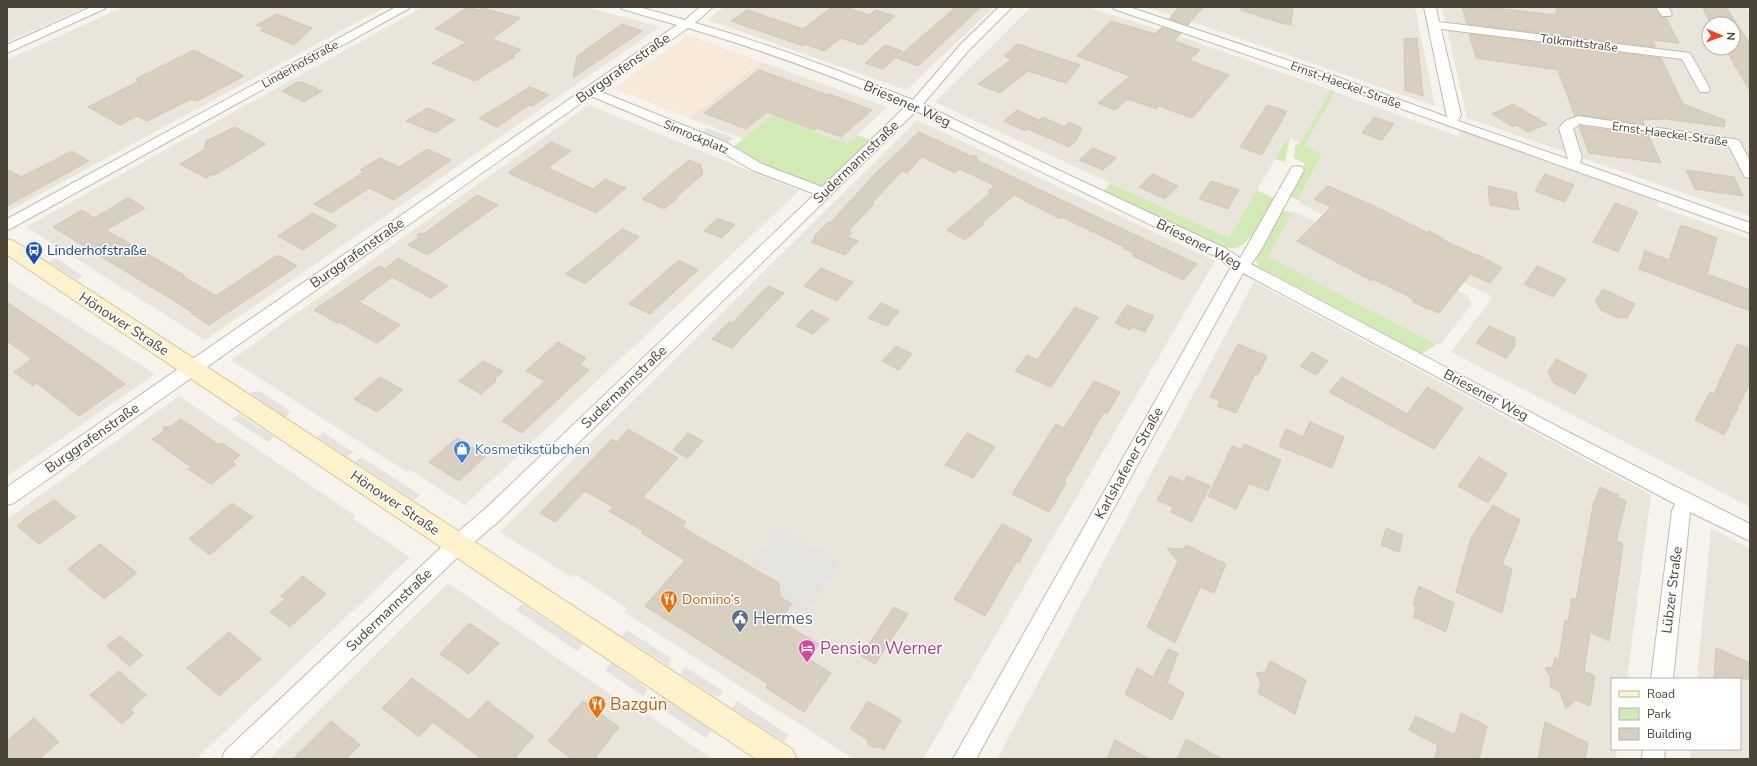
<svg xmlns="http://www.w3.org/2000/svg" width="1757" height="766" viewBox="0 0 1757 766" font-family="'Nunito Sans',sans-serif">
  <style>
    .residential { fill: #eae5da; fill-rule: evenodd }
    .commercial { fill: #f7ead8 }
    .green { fill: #d2eab5 }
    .parking { fill: #e5e3e0 }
    .building { fill: #d8cfc1; stroke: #d3c7b4 }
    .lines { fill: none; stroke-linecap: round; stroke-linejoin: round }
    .minor-casing { stroke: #c2bbae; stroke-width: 2 }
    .secondary-casing { stroke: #d6c79b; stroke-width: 2 }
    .minor { fill: #fff; fill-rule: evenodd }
    .secondary { fill: #fff3cd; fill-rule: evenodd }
    .labels { text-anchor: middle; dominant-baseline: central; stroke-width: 3; stroke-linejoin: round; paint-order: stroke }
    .far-street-label { font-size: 12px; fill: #4b4439; stroke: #fff }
    .street-label { font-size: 14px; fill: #4b4439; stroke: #fff }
    .transit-label { font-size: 14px; fill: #164399; stroke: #fff; text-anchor: start }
    .shop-label { font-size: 14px; fill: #366cbe; stroke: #fff; text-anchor: start }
    .food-label { font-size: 14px; fill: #c56008; stroke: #fff; text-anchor: start }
    .near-service-label { font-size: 17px; fill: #4e5e75; stroke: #fff; text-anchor: start }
    .near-hotel-label { font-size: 17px; fill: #b23c85; stroke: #fff; text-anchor: start }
    .near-food-label { font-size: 17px; fill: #c56008; stroke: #fff; text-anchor: start }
  </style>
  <rect width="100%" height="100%" fill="#f6f3ec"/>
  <g class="residential">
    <path d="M7,7H86L7,42Z"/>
    <path d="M123,7H385L7,212V60Z"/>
    <path d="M423,7H586L660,27L205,340L26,227Z"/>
    <path d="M723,7H994L906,90L708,20Z"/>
    <path d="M1031,7H1087L1182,37L1331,90L1300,143L1288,137L1229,238L935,102Z"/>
    <path d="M1144,7H1415L1435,106L1189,21Z"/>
    <path d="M1442,7H1746L1750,14V216L1467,118ZM1709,24H1733V48H1709Z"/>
    <path d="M762,62L887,107L848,144L773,115L743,139L689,118Z"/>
    <path d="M1335,92L1460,137L1459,130L1524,152L1659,202L1657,206L1750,239V507L1451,352L1493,297L1301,204L1298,200L1322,154L1305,145Z"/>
    <path d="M589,105L799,191L465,505L410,470L407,472L231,360Z"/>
    <path d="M917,120L1215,261L923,759H854L624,612L627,608L574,574L571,577L500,532Z"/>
    <path d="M1292,212H1296L1467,295L1472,304L1441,344H1436L1267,257Z"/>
    <path d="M7,281L155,374L7,476Z"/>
    <path d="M1254,282L1651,495L1627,679H1612V749H1617L1616,759H997Z"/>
    <path d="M179,396L356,516L353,519L410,557L196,759H7V519Z"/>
    <path d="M1711,528L1750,549V759H1690L1691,749H1740V679H1697Z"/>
    <path d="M448,583L645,718L647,714L713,759H269Z"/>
  </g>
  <path class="commercial" d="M688,35L762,62L689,118L614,88Z"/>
  <g class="green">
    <path d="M1331,90L1335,92L1305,145L1322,154L1298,200L1290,196L1305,164L1294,158L1295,146L1300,143Z"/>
    <path d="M772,115L848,144L858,135L870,140L828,181L821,186L816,185L758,162L732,148Z"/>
    <path d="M1288,137L1290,138L1285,162L1275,159Z"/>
    <path d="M1110,183L1229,238L1257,190L1275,199C1268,212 1251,244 1236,248C1231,249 1225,247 1221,246L1104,191Z"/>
    <path d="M1284,211L1292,212L1268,257L1436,344L1422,354L1258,266L1256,259L1281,213Z"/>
  </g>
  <g class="parking">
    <path d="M707,128L734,138L726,144L700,134Z"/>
    <path d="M56,258L83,276L77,280L49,262Z"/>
    <path d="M260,391L290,411L286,418L249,393Z"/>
    <path d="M239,414L274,437L268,442L232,419Z"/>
    <path d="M323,432L353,452L347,457L317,437Z"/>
    <path d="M361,457L420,495L414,500L355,462Z"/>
    <path d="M778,528L841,562L806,613L779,596L781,580L752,563Z"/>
    <path d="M522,604L583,644L577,651L516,610Z"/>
    <path d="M627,630L671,658L669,666L622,636Z"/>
    <path d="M611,663L648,689L643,696L605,670Z"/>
    <path d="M685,667L723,691L718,698L680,674Z"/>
    <path d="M663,697L712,730L706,738L656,705Z"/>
    <path d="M737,701L789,735L784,742L732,708Z"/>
  </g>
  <g class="building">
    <path d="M467,7L479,10L482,8L520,18L492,39L521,50L512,56L514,57L475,81L432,63L467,42L435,29Z"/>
    <path d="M832,7H845L869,15L876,10L895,16L862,45L841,38L824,51L805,44L803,46L731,21L747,10L803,29Z"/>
    <path d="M956,7H981L918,66L897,58Z"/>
    <path d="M1179,7H1203L1188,25L1169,19Z"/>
    <path d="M1241,7H1293L1291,25L1281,23L1241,10Z"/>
    <path d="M1462,7L1496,8L1556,15L1557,7H1655L1661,17L1666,18L1679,43L1652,40L1656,47L1467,24Z"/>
    <path d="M1702,7H1726L1750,44V91L1725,48H1733V24H1711Z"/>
    <path d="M277,14L312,28L294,45L260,30L265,28L256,25Z"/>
    <path d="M1111,21L1155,34L1162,27L1181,33L1174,41L1200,50L1189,60L1229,75L1192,118L1159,106L1156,109L1128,99L1115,110L1098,103L1130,76L1077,56Z"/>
    <path d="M622,24L642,31L573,78L577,56Z"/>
    <path d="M1469,34L1661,58L1683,104L1725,120L1724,127L1666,119L1642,120L1644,124L1578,115L1575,116L1558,70L1476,58Z"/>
    <path d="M1417,38L1423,96L1405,90L1404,39Z"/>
    <path d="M1017,44L1080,65L1066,83L1028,71L1000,93L978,84L1012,59L1004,56Z"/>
    <path d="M885,45L902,51L883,69L865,63Z"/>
    <path d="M194,50L244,76L197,101L191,99L147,121L137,116L120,125L88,107L139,81L136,79Z"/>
    <path d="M759,70L828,95L829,94L872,110L841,137L817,128L814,130L767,112L746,129L704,113Z"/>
    <path d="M298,82H302L322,91L304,102L282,91Z"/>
    <path d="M530,87L549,95L532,106L529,105L497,127L479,118Z"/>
    <path d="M1513,104L1547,124L1528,132L1516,125L1513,127L1492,114Z"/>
    <path d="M1267,105L1287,111L1262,155L1240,147Z"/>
    <path d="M428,108L455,120L435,133L406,121Z"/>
    <path d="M1017,110L1039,120L1033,124L1043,117L1064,127L1069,122L1082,128L1077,140L1069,147L1028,129L1025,131L1004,121Z"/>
    <path d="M1374,117L1394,124L1382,140L1362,133Z"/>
    <path d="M1579,126L1649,136L1661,163L1589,153Z"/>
    <path d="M235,127L266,144L215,175L213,174L206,178L180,164L204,150L206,141Z"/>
    <path d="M919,132L971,156H976L977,160L1197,264L1183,280L1133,256V253L1123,248L1124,247L1062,217L1060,219L1014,195L982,223L984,224L965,240L947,230L990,193L988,191L995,186L960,169L955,173L922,157L907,173L902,171L872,203L874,204L848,231L852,232L848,237L858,241L845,255L811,242L816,237L814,236L828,222L830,223L874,175Z"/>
    <path d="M551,142L571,151L548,168L593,189L605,179L626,188L596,213L508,173Z"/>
    <path d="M1093,148L1116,158L1103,170L1079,160Z"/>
    <path d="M427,149L451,160L394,200L369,188L331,213L314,204L364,172L360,170L380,158L399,167Z"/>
    <path d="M72,151L89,161L7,206V169L21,177Z"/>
    <path d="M689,160L701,165L703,174L676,197L678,198L664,209L642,199Z"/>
    <path d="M1686,170L1734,177L1743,196L1695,189Z"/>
    <path d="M1152,174L1178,186L1165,199L1139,187Z"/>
    <path d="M1545,174L1574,185L1564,202L1535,191Z"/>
    <path d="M1211,181L1239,190L1228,209L1199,199Z"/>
    <path d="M1328,186L1372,205L1428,233L1429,231L1444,239L1443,240L1478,256L1479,255L1502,268L1490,283L1470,274L1439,313L1431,309L1430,310L1413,302L1414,301L1408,296L1373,279L1372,281L1297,241L1331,207L1314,199Z"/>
    <path d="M1488,186L1516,192L1519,210L1490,205Z"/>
    <path d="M477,195L498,205L427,255L408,245L418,238L417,234L425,233Z"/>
    <path d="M128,198L145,208L106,230L184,275L183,276L216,296L276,256H280L297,266L209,325L191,313L192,312L53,227L82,210L94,218Z"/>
    <path d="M1615,203L1638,212L1618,252L1593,242Z"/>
    <path d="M313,213L337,226L303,250L278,236Z"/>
    <path d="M718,218L735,225L722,238L704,231Z"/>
    <path d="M1681,225L1717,238L1707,274L1750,290V311L1639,269L1645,251L1669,260Z"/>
    <path d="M622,229L639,237L585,284L566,274Z"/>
    <path d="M398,258L448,286L431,298L392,277L359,302L400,325L377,343L339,322L337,323L314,310L379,266L385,269Z"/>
    <path d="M679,260L698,270L650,314L629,304Z"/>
    <path d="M1537,266L1566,279L1553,297L1524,284Z"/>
    <path d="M821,268L853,282L837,301L804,286Z"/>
    <path d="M768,286L784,293L732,348L712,339L729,322L732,323Z"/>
    <path d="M1603,289L1635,304L1627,318H1619L1601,310L1595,301Z"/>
    <path d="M7,302L99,365L125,384L79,416L37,383L33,386L14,372L25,365L24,364L32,359L7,341Z"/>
    <path d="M881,303L899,311L887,326L868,318Z"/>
    <path d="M1127,305L1154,316L1145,332L1132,327L1130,330L1115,323Z"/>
    <path d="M1075,307L1098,317L1051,387L1015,371L1027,355L1037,360Z"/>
    <path d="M811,310L829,319L813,334L796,326Z"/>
    <path d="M1489,326L1515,338V346L1506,358L1476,343Z"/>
    <path d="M558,342L586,358L580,364L589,370L522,433L502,421L545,381L526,371Z"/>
    <path d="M1238,344L1267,356L1258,375L1255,374L1236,413L1217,406L1220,401L1210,397Z"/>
    <path d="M1737,344L1750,349V383L1724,435L1695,420L1710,392L1714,394Z"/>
    <path d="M896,346L912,354L899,370L882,361Z"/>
    <path d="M1312,352L1328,361L1316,375L1300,366Z"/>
    <path d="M1556,359L1587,375L1575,394L1554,383L1548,372Z"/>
    <path d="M483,361L503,371L495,379L496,381L481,394L459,381Z"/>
    <path d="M380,377L403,390L377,412L354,399Z"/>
    <path d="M1342,377L1407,414L1427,387L1463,408L1434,449L1329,392Z"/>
    <path d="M1094,381L1120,392L1107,414L1104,412L1064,482L1066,483L1049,512L1012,494L1056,424L1064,428Z"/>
    <path d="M181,419L219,445L222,443L240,455L232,462L236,464L211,484L188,469L191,467L152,439L163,432L164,427L171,426Z"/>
    <path d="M1310,422L1344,437L1332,468L1279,446L1286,429L1303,437Z"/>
    <path d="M628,429L678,458L643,497L686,522L682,527L779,583L780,597L792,604L780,621L819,644L809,659L831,673L804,712L766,688L768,684L645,606L685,560L641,533L643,531L609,511L613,507L585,491L555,522L540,513L612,439L617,442Z"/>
    <path d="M688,433L703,441L688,458L673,450Z"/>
    <path d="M967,433L995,447L973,478L945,465Z"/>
    <path d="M457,438L486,456L459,481L429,462Z"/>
    <path d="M1244,444L1281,460L1268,491L1249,483L1236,509L1208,496L1232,446L1241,450Z"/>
    <path d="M1479,457L1507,474L1488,503L1458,486Z"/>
    <path d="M1170,476L1184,482L1187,476L1210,486L1192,522L1171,512L1173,507L1157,500Z"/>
    <path d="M1600,487L1618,495V497L1626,501L1616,541L1623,544L1609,641L1590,632L1584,671L1595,676L1590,706L1576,700L1566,708L1559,691L1550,687L1551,677L1545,668L1553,667L1555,658L1559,659L1565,620L1568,622L1572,598L1576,600L1593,506Z"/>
    <path d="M54,500L76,517L39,544L17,526L24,521L23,520Z"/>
    <path d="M232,503L253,517L210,555L189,539Z"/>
    <path d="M1493,505L1520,520L1502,564L1512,569L1502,613L1456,592L1471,538Z"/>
    <path d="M1002,524L1032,539L1019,563L1017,561L985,616L954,599Z"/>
    <path d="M1386,528L1403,535L1399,552L1381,545Z"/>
    <path d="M100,544L137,573L104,599L68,569Z"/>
    <path d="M1186,545L1226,564L1214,593L1200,587L1175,643L1147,627L1178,561L1167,548L1184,549Z"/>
    <path d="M303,576L326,594L290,627L270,612L285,599L281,596Z"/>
    <path d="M1419,586L1454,603L1446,632L1414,617L1416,608L1413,604Z"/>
    <path d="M894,607L908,614L875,664L861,656Z"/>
    <path d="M469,623L499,643L469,674L440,654Z"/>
    <path d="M229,632L261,659L219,696L187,668Z"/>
    <path d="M120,636L143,655L129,666L107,646Z"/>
    <path d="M1716,648L1750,663V679H1714Z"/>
    <path d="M1168,649L1178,653L1167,683L1184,693L1172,720L1125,694L1137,668L1153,677Z"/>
    <path d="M1270,661L1306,680L1295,714L1258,693L1261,684L1256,673L1266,672Z"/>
    <path d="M119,671L146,695L130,709L134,713L122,724L90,695Z"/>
    <path d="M412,678L469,720L487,701L534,736L514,759H482L433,722L419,737L382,708Z"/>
    <path d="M583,701L619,727L594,759H572L548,741Z"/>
    <path d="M868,701L901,720L884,750L879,747L875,748L868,744V740L850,729Z"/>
    <path d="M1461,713L1487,726L1479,759H1435L1438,745L1409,730L1416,716L1455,735Z"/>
    <path d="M34,718L59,742L39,759H7V741Z"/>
    <path d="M331,721L360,745L346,759H293Z"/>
    <path d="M1545,722L1588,743L1585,759H1538Z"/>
    <path d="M1186,739L1222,759H1177Z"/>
    <path d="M1115,740L1149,759H1107Z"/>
  </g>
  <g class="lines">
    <g class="minor-casing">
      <g id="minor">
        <path d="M91,7H106L104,9L7,53V45Z"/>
        <path d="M396,7H410L408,9L12,228L7,230V219Z"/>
        <path d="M620,7H639L685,20L700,7H713L695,23C769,44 841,71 913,100L961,44L999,7H1012L969,50L923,104L1056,169L1225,248L1240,258L1242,255L1292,167L1297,166L1302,167L1304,170L1260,252L1251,264L1564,430L1750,524V541L1690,512L1673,679H1651L1672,511L1675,504L1243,273L976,759H953L1231,267L1215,256L916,111L499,521L465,550L249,759H222L225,751L451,538L485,509L815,194L752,170L715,148L591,96L14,503L7,505V487L677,25L622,9ZM688,28C763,50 835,77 906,106L822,187L762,164L725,142L599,91Z"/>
        <path d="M1112,7H1129L1329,74L1447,117L1424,7H1436L1439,22L1690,53L1710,89L1708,92H1700L1682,59L1441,29L1461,115L1458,121L1568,159L1559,128L1565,121L1578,116L1739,140L1750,161V178L1745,177L1743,174L1729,146L1580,124L1573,129L1582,157L1580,163L1750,223V233L1321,80L1114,9Z"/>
        <path d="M1656,7H1668L1672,14L1670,16H1662Z"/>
        <path d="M1643,749H1665L1664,759H1642Z"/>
      </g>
    </g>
    <g class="secondary-casing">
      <path id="secondary" d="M7,239L14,241L792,749L797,759H756L7,255Z"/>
    </g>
    <use href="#minor" class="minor"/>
    <use href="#secondary" class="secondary"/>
  </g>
  <defs>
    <g id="bus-pin" transform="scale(0.9)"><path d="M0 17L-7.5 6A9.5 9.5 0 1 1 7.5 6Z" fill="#1a4fb4" stroke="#fff"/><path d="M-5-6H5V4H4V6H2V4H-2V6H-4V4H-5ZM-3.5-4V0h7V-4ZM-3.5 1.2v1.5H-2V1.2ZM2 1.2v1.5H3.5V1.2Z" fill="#fff"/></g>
    <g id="shop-pin" transform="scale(0.9)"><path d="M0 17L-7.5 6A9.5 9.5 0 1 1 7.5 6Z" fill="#3f7fe0" stroke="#fff"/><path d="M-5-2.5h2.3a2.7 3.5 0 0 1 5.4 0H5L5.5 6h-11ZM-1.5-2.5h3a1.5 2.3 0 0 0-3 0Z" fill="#fff"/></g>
    <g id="restaurant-pin" transform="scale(0.9)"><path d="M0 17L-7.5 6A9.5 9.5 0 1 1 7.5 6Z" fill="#e8710a" stroke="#fff"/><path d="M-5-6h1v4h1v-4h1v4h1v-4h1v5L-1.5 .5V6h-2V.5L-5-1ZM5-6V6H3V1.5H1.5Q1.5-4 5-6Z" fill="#fff"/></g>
    <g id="civic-pin" transform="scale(0.9)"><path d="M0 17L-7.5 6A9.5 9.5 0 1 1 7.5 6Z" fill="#5c6f8a" stroke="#fff"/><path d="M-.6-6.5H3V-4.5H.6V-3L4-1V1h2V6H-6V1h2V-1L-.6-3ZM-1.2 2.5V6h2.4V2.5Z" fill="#fff"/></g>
    <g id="hotel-pin" transform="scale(0.9)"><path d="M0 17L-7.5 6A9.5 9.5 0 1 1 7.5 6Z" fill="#d1479c" stroke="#fff"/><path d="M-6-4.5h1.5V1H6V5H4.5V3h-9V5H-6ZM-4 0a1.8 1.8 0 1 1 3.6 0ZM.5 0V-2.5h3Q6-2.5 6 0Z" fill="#fff"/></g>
  </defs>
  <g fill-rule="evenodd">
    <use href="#bus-pin" x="34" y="250"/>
    <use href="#shop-pin" x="462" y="449"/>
    <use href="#restaurant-pin" x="669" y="599"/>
    <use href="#civic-pin" x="740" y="618"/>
    <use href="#hotel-pin" x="807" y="648"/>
    <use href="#restaurant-pin" x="597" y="704"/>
  </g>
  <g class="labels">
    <g class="far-street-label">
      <text transform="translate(1579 43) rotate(7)">Tolkmittstraße</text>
      <text transform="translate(300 64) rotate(-29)">Linderhofstraße</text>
      <text transform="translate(1346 85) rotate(20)">Ernst-Haeckel-Straße</text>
      <text transform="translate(1670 134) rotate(8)">Ernst-Haeckel-Straße</text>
      <text transform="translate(696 137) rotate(23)">Simrockplatz</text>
    </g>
    <g class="street-label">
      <text transform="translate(623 68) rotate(-35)">Burggrafenstraße</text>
      <text transform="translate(907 104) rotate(24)">Briesener Weg</text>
      <text transform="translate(856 162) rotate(-44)">Sudermannstraße</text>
      <text transform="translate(1199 244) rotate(27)">Briesener Weg</text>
      <text transform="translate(357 253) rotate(-35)">Burggrafenstraße</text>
      <text transform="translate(124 324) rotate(33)">Hönower Straße</text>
      <text transform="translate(624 387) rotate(-44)">Sudermannstraße</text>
      <text transform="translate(1486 395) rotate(28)">Briesener Weg</text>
      <text transform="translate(92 438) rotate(-35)">Burggrafenstraße</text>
      <text transform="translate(1129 463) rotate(-61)">Karlshafener Straße</text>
      <text transform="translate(395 503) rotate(34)">Hönower Straße</text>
      <text transform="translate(1672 590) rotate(-83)">Lübzer Straße</text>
      <text transform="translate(389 610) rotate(-44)">Sudermannstraße</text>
    </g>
    <g class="transit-label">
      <text x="47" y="250">Linderhofstraße</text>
    </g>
    <g class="shop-label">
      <text x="475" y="449">Kosmetikstübchen</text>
    </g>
    <g class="food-label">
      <text x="682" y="599">Domino’s</text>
    </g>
    <g class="near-service-label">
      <text x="753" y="618">Hermes</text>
    </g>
    <g class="near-hotel-label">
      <text x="820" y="648">Pension Werner</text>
    </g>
    <g class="near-food-label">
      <text x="610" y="704">Bazgün</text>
    </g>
  </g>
  <rect width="1757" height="766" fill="none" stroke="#4b4439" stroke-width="16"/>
  <rect x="1611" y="678" width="130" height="72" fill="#ffffff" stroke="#b7b4b0"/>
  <rect x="1619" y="691" width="20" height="6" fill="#fff3cd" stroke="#b7b4b0"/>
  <text x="1647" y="698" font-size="12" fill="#4b4439">Road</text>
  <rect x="1619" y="708" width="20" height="12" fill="#d2eab5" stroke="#b7b4b0"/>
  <text x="1647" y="718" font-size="12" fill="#4b4439">Park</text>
  <rect x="1619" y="728" width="20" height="12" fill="#d8cfc1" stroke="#b7b4b0"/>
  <text x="1647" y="738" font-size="12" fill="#4b4439">Building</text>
  <g transform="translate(1721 36) rotate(92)"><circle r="19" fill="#ffffff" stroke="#b7b4b0"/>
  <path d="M0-3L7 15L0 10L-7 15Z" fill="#fc3f1d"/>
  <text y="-6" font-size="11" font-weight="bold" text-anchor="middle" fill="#4b4439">N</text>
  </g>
</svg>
